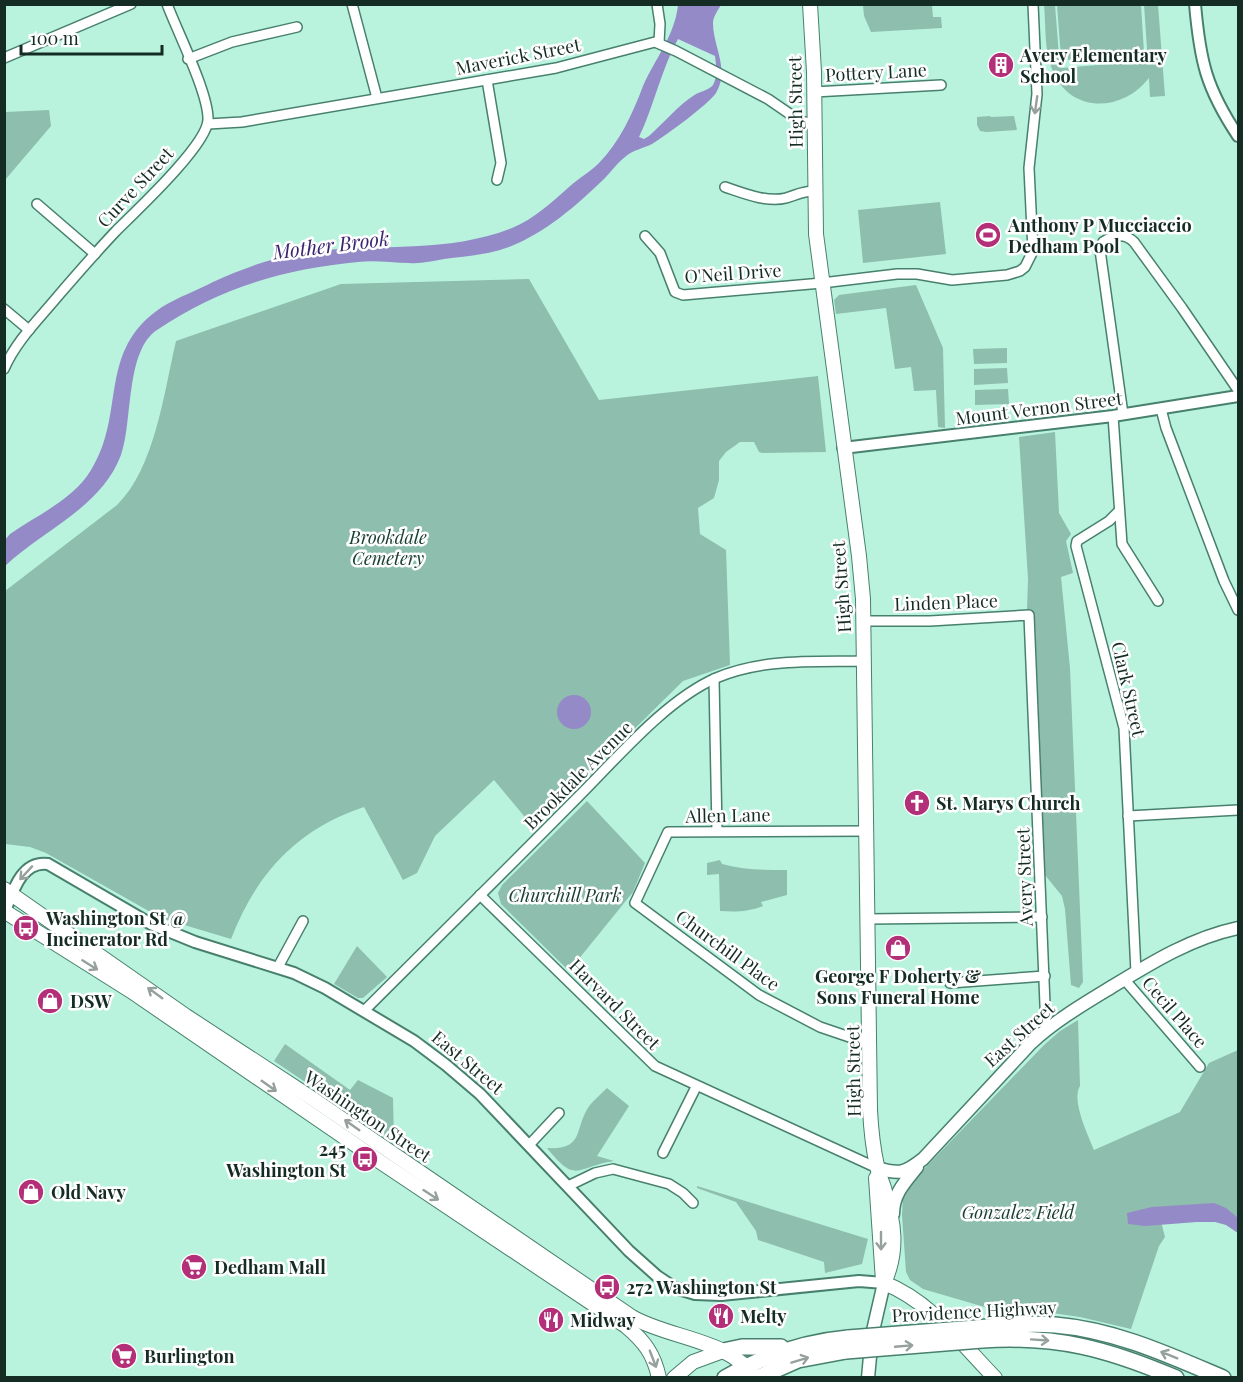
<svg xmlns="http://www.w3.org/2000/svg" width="1243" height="1382" viewBox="0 0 1243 1382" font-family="'Playfair Display',serif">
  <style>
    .green { fill: #8ebead }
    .water { fill: #948ac7; fill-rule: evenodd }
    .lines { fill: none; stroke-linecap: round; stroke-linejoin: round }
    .minor-casing { stroke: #48806e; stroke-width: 12 }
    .tertiary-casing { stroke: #48806e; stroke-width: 14 }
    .secondary-casing { stroke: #48806e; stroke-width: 15 }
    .primary-casing { stroke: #48806e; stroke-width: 16 }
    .trunk-casing { stroke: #48806e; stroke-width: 18 }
    .minor { stroke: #fff; stroke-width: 9 }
    .tertiary { stroke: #fff; stroke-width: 10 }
    .secondary { stroke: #fff; stroke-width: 12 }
    .primary { stroke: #fff; stroke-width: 14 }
    .trunk { stroke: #fff; stroke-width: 15 }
    .trunk-bridge-casing { stroke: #48806e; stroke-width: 18; stroke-linecap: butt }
    .trunk-bridge { stroke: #fff; stroke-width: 15 }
    .oneway { stroke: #96a09d }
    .labels { text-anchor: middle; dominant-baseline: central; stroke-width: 5; stroke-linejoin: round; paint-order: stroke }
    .poi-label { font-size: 18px; font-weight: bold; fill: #152c25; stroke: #fff; text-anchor: start }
    .street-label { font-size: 18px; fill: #152c25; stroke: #fff }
    .park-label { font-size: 18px; font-style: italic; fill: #1a4034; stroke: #fff }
    .water-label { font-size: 20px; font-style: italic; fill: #39256e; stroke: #fff }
  </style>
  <rect width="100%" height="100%" fill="#b9f3de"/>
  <g class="green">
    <path d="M863,5H932L933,17H941L942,28L871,32L864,16Z"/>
    <path d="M1044,5H1055L1059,56L1062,68L1145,61L1147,49L1144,5H1158L1165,96L1150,97L1149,78C1122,113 1069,114 1052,69C1044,50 1046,25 1044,5Z"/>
    <path d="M1057,5H1141L1144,52H1137V55L1068,60V58H1061Z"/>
    <path d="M49,110L51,126L5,180V112Z"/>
    <path d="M990,116L991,117L1014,116L1017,130L986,132L980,131L977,125V117Z"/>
    <path d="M940,202L946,254L863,263L858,210Z"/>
    <path d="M529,279L599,400L818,376L826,452L762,453L759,452L754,442H740L726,452L719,461V480L714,498L698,508L700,534L726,550L730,665L683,681L534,828L494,780L435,836L417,873L403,880L364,807C297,829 256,874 231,939L161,918L46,853L30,847L5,844V591L117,505C155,468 164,392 176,341L341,284Z"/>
    <path d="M916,285L943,348L945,428L938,427L936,390L914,391L911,367L895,369L886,308L836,314L834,300L839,295Z"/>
    <path d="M1007,348V363L974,364L973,349Z"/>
    <path d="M1007,368L1008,383L974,385V369Z"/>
    <path d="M1008,389L1009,404L975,405V390Z"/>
    <path d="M1055,432L1059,513L1071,534L1066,541L1073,573L1061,577L1070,668L1083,982L1079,988L1071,985L1065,909L1062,896L1045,875L1035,623L1032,612L1027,609L1028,579L1019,437Z"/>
    <path d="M587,801L645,863L633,892L569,971L501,904L498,893L502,885Z"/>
    <path d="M720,860L722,864C744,870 765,870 787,870V895L761,902L763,906C748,912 735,912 720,911L719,874L707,875V863Z"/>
    <path d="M357,946L387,977L363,998H358L334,984Z"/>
    <path d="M1078,1020L1080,1086C1071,1100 1088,1135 1094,1150L1180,1112L1209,1063L1238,1050V1233L1200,1206L1158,1210L1165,1237L1159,1246L1131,1329L1080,1317L1045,1312L998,1311L923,1289L910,1280L906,1272L902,1215L903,1195L921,1172L1044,1045L1060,1031Z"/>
    <path d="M285,1044L350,1090L358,1080L393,1098L394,1142L274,1061Z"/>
    <path d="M607,1088L629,1106L597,1156L614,1161C575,1167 577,1185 547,1148C586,1150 573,1128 590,1105C595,1099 602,1093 607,1088Z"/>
    <path d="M697,1186L868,1239L862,1264L825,1273L824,1262L758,1240L756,1231L736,1202L697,1188Z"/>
  </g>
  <g class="water">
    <path d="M678,5H721C718,10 713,17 713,23C713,47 730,69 716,93C709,104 665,136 652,144C644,148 633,150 625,157C617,163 611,172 604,179C576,206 545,233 509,247C488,255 466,256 444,259C432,261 421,264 409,263C392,263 375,260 358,262C284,269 219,288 157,330C125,351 133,423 121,455C101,508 43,530 5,566L4,541L10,534C37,515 73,500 91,470C127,413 96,351 162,307C178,297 196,291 213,282C246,267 279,255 316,251C381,244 450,253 512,228C534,219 552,202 569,187C579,178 590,172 599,163C619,143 633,113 643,86C655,59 675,35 678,5ZM678,39L715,56C716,65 718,76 713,85C709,90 702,91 696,94C679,104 664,123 649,136L644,139L639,137C654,106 661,70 678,39Z"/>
    <circle cx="574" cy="712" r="17"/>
    <path d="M1214,1203L1226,1208L1238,1218V1233L1226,1225L1215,1222H1197L1145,1226L1128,1224L1127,1213L1152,1207Z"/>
  </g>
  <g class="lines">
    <g class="minor-casing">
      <g id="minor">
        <path d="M352,4L377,98"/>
        <path d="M657,4L660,24L659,43"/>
        <path d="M4,58L131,4"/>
        <path d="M188,59L232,42L297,27"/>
        <path d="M487,80L501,163L497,180"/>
        <path d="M814,92L941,85"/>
        <path d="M208,124L242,122L556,68L655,42L676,51L768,99L800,121L814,124"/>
        <path d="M725,187C743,193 767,203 786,198C796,195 803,191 814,191"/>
        <path d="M37,204L95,254"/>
        <path d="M645,236L660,253L675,292L683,295L822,283L897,274H917L952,280L1007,275L1020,271L1025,267L1033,251L1029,168L1037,94L1033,4"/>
        <path d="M4,309L29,330"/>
        <path d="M4,369C16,341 39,319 58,296C77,274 96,252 116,231C136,211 207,145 208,120C209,94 177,31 167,4"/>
        <path d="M1161,409L1166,428L1224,581L1238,610"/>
        <path d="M1123,414L1100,250L1103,242C1113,235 1125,233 1134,242L1182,308L1238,390"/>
        <path d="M1113,416L1122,544L1158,601"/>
        <path d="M1119,511L1109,521L1077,541L1076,546L1124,728L1136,972"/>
        <path d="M863,621H930L1029,615L1046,1029"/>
        <path d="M714,679L717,831"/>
        <path d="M1128,816L1238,810"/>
        <path d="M866,831L668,832L635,903L759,995L820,1027L870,1044"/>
        <path d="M480,895L655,1066L877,1168"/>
        <path d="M868,919L1042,917"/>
        <path d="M278,967L303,921"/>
        <path d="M1124,979L1200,1067"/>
        <path d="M950,983L1045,976"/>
        <path d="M364,1011C436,939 508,868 579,796C618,757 666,700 716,678C763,658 814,662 864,661"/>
        <path d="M530,1144L559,1113"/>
        <path d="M663,1153L696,1087"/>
        <path d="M568,1186L595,1173L613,1169L669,1184L683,1193L693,1203"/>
      </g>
    </g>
    <g class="tertiary-casing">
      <g id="tertiary">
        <path d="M1195,4C1200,61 1206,88 1238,136"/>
        <path d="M843,448L1113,416L1238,396"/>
        <path d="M5,911C13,891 22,860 48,864L151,924L195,942L294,973L325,988L414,1041L446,1065L480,1094L629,1251L657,1276L675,1288L695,1294L721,1295L859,1281L884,1283"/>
      </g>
    </g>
    <g class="secondary-casing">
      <g id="secondary">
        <path d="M877,1168C900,1175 905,1173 923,1159L1031,1043C1055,1021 1082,1005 1110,988C1151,963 1191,938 1238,928"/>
        <path d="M893,1214C893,1194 905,1182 917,1167"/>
        <path d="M868,1378L872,1335L884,1283"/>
      </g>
    </g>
    <g class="primary-casing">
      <g id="primary">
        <path d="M810,4L814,72L816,234L859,556L863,599L870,1110C871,1129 873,1148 877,1166C878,1173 882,1181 884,1188C894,1222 899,1250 884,1283"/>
        <path d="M4,889L186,1016L313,1099L632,1317C670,1339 730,1339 755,1378"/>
        <path d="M4,911L131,991L379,1161L626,1326C644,1341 654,1354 659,1378"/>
        <path d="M876,1178L883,1281"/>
        <path d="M884,1283C930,1301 961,1343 995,1378"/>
        <path d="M674,1378L693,1362L723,1351"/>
      </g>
    </g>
    <g class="trunk-casing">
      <g id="trunk">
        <path d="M976,1328C1003,1325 1029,1323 1055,1325C1115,1330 1169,1355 1223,1378"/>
        <path d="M982,1340C1057,1335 1108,1349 1176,1378"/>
        <path d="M723,1351L742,1347H781"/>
        <path d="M725,1378C763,1356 804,1342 848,1338"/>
        <path d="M757,1378L798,1360L846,1351"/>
      </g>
    </g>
    <use href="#minor" class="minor"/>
    <use href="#tertiary" class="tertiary"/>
    <use href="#secondary" class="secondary"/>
    <use href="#primary" class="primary"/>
    <use href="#trunk" class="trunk"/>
    <g class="trunk-bridge-casing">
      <g id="trunk-bridge">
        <path d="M848,1338L976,1328"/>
        <path d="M846,1351L982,1340"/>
      </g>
    </g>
    <use href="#trunk-bridge" class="trunk-bridge"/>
  </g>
  <defs><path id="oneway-shaft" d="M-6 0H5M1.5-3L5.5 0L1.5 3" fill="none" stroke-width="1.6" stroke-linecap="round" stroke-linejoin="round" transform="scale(1.5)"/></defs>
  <g class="oneway">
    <use href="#oneway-shaft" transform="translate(1036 105) rotate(98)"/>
    <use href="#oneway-shaft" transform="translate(26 873) rotate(133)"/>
    <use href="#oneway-shaft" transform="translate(90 965) rotate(32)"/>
    <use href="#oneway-shaft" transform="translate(155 993) rotate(-144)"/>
    <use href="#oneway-shaft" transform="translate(269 1086) rotate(35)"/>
    <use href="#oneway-shaft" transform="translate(352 1125) rotate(-145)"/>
    <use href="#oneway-shaft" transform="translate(431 1195) rotate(33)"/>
    <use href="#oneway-shaft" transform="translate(881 1241) rotate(90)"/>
    <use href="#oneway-shaft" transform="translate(1040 1340) rotate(4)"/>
    <use href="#oneway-shaft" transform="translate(904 1346) rotate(-5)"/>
    <use href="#oneway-shaft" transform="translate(1169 1355) rotate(-158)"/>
    <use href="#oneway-shaft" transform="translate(653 1359) rotate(69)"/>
    <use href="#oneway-shaft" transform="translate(800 1360) rotate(-17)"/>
  </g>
  <defs>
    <g id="building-disc" transform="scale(1.35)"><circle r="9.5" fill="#b33079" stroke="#fff"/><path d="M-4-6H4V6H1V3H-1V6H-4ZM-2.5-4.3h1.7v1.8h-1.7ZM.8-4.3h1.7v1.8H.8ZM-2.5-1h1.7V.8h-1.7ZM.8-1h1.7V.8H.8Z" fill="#fff"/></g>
    <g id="stadium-disc" transform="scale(1.35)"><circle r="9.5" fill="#b33079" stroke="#fff"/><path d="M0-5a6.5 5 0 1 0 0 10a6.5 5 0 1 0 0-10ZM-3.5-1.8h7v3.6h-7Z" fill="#fff"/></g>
    <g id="church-disc" transform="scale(1.35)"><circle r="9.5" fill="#b33079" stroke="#fff"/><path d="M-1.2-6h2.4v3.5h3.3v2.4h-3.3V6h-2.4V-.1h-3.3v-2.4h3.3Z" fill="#fff"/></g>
    <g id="bus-disc" transform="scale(1.35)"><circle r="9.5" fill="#b33079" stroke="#fff"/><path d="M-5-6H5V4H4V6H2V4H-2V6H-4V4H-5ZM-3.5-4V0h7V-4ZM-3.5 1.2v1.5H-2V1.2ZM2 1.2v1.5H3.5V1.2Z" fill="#fff"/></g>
    <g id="shop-disc" transform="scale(1.35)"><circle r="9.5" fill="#b33079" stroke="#fff"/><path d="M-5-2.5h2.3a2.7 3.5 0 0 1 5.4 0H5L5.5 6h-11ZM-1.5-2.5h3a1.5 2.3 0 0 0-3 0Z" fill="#fff"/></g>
    <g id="supermarket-disc" transform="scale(1.35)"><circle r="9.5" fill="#b33079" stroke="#fff"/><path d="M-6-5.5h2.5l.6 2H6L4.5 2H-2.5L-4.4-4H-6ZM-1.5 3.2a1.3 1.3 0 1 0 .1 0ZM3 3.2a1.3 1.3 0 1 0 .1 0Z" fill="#fff"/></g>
    <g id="restaurant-disc" transform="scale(1.35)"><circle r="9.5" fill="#b33079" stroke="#fff"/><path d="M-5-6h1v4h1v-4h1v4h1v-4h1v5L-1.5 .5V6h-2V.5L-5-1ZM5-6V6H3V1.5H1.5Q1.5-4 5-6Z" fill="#fff"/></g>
  </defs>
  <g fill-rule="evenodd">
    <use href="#building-disc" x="1001" y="65"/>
    <use href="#stadium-disc" x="988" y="235"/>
    <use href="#church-disc" x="917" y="803"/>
    <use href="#bus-disc" x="26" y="928"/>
    <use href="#shop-disc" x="898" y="948"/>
    <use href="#shop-disc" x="50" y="1001"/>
    <use href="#bus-disc" x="365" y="1159"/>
    <use href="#shop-disc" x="31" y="1192"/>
    <use href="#supermarket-disc" x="194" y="1267"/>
    <use href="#bus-disc" x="607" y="1287"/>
    <use href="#restaurant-disc" x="721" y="1316"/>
    <use href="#restaurant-disc" x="551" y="1320"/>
    <use href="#supermarket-disc" x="124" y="1356"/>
  </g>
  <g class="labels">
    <g class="poi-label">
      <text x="1020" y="55">Avery Elementary<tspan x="1020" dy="21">School</tspan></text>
      <text x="1008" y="225">Anthony P Mucciaccio<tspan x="1008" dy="21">Dedham Pool</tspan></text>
      <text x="936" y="803">St. Marys Church</text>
      <text x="46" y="918">Washington St @<tspan x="46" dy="21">Incinerator Rd</tspan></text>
      <text x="898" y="976" text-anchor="middle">George F Doherty &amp;<tspan x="898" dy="21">Sons Funeral Home</tspan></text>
      <text x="70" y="1001">DSW</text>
      <text x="346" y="1149" text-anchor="end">245<tspan x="346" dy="21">Washington St</tspan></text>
      <text x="51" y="1192">Old Navy</text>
      <text x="214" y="1267">Dedham Mall</text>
      <text x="626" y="1287">272 Washington St</text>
      <text x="740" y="1316">Melty</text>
      <text x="570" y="1320">Midway</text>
      <text x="144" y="1356">Burlington</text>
    </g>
    <g class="street-label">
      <text transform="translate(518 56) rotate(-11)">Maverick Street</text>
      <text transform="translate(876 72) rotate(-3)">Pottery Lane</text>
      <text transform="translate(795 102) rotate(-91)">High Street</text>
      <text transform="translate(135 187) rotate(-47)">Curve Street</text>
      <text transform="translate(733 273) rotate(-4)">O'Neil Drive</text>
      <text transform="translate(1039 408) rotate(-7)">Mount Vernon Street</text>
      <text transform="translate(841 587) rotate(-94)">High Street</text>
      <text transform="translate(946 602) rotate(-2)">Linden Place</text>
      <text transform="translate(1129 689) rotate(77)">Clark Street</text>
      <text transform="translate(578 775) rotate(-45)">Brookdale Avenue</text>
      <text transform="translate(728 815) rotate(-1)">Allen Lane</text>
      <text transform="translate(1024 877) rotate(-92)">Avery Street</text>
      <text transform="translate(728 950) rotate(36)">Churchill Place</text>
      <text transform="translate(615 1004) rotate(45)">Harvard Street</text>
      <text transform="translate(1175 1012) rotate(49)">Cecil Place</text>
      <text transform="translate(1019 1034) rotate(-42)">East Street</text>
      <text transform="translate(468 1062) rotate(40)">East Street</text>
      <text transform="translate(853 1071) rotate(-91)">High Street</text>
      <text transform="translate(368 1116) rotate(34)">Washington Street</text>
      <text transform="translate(974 1311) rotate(-3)">Providence Highway</text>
    </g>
    <g class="park-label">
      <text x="388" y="537">Brookdale<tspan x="388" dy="21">Cemetery</tspan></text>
      <text x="565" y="895">Churchill Park</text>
      <text x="1018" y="1212">Gonzalez Field</text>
    </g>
    <g class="water-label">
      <text transform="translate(331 244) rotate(-7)">Mother Brook</text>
    </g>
  </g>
  <rect width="1243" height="1382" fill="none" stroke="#152c25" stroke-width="12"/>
  <path d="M21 45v9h141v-9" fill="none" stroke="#152c25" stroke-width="3"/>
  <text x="30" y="45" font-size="18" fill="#152c25" stroke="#ffffff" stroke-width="4.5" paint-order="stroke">100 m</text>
</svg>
